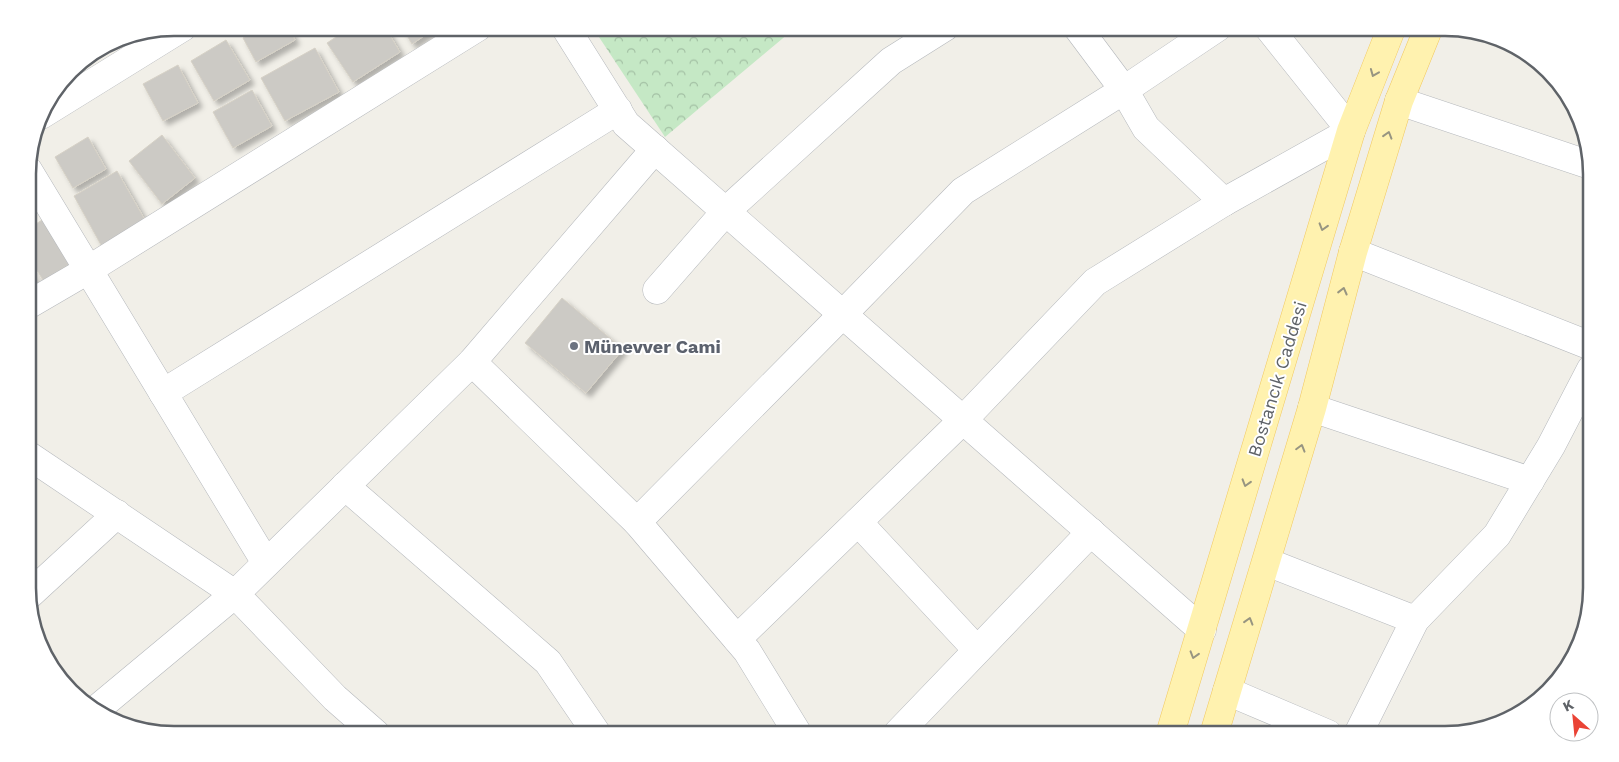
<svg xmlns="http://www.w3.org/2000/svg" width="1619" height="762" viewBox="0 0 1619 762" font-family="'Work Sans',sans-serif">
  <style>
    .forest { fill: url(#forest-crowns) }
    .building { fill: #cccac5; stroke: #d6d1c6; filter: url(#shadow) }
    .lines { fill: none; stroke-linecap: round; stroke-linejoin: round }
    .minor-casing { stroke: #b5b8bc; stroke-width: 29 }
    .major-casing { stroke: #f2c960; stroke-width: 29 }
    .minor { stroke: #fff; stroke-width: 28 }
    .major { stroke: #fff2af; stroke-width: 28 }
    .oneway { stroke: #979581 }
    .worship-dot { fill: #6b7280; stroke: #fff; stroke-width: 2 }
    .labels { text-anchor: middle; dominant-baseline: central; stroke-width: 4; stroke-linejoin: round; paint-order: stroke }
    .worship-label { font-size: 18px; font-weight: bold; fill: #5b616d; stroke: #fff; text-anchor: start }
    .street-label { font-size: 18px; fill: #5f6368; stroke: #fff }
    .rim { fill: none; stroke: #5f6368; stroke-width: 2.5 }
  </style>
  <defs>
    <pattern id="forest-crowns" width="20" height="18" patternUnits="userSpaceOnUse" patternTransform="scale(1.25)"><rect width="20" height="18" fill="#c5e8c5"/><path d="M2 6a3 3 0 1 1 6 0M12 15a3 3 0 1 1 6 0" fill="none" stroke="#a3c0a4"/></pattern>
    <filter id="shadow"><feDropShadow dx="4.5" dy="4.5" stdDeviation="2.5" flood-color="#0004"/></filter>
  </defs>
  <rect width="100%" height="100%" fill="#f1efe8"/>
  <path class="forest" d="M593,28H795L665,137Z"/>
  <g class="building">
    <path d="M261,27H288L295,40L256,62L243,38Z"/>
    <path d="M351,27H385L400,52L353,82L327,43Z"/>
    <path d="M402,27H437L412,44Z"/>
    <path d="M226,40L250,80L214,101L191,61Z"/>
    <path d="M315,48L339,92L285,121L261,78Z"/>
    <path d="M178,65L198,103L163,121L143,84Z"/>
    <path d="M252,90L272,126L233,148L213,112Z"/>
    <path d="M162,135L195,178L162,204L129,161Z"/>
    <path d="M88,137L106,169L73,188L55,157Z"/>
    <path d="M117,171L145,220L101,245L74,196Z"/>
    <path d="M50,215L76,260L43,280L28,256V229Z"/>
    <path d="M28,267L36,281L28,286Z"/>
    <path d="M562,298L623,349L586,393L525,343Z"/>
  </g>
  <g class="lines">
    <g class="minor-casing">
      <g id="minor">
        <path d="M565,27L626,124L1202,630"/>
        <path d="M1077,27L1124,90L1146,128L1224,202"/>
        <path d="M1399,101L1590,165"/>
        <path d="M41,115L183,27"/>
        <path d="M28,170L266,563"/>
        <path d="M1353,252L1591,346"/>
        <path d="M657,290L726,211L891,61L945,27"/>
        <path d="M28,305L88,270L478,27"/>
        <path d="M472,362L637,522L747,651L798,734"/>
        <path d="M163,393L618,110"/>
        <path d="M1312,408L1530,481"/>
        <path d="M28,455L235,594L335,698L376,734"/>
        <path d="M345,486L548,662L597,734"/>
        <path d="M637,522L843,314L963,191L1124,90L1218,27"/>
        <path d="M858,522L977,650"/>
        <path d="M1267,562L1415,620"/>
        <path d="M29,595L117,514"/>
        <path d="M737,639L963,420L1095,282L1224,202L1351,131L1268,27"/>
        <path d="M1227,691L1328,734"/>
        <path d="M98,708L235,594L472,362L655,149"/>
        <path d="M897,734L1091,532"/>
        <path d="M1358,734L1415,620L1497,535L1551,446L1591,369"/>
      </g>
    </g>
    <g class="major-casing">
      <g id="major">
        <path d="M1170,734L1351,131L1392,27"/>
        <path d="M1214,734L1312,408L1353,252L1399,101L1429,27"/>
      </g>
    </g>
    <use href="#minor" class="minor"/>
    <use href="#major" class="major"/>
  </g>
  <defs><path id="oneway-chevron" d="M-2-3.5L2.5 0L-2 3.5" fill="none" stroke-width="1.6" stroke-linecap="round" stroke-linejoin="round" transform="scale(1.25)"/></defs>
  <g class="oneway">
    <use href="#oneway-chevron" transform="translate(1374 73) rotate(112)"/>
    <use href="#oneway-chevron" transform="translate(1388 135) rotate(-73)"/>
    <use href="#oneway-chevron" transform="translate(1323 227) rotate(107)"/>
    <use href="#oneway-chevron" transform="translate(1343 291) rotate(-76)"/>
    <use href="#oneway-chevron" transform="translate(1301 448) rotate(-74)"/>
    <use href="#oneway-chevron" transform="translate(1246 483) rotate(107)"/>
    <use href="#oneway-chevron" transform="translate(1249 621) rotate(-73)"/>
    <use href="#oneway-chevron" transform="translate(1194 655) rotate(107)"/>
  </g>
  <circle class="worship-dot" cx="574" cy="346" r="5"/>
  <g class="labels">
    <g class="worship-label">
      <text x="584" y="346">Münevver Cami</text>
    </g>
    <g class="street-label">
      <text transform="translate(1277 379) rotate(-73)">Bostancık Caddesi</text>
    </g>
  </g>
  <path d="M0 0H1619V762H0ZM174 36H1445A138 138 0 0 1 1583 174V588A138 138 0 0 1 1445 726H174A138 138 0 0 1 36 588V174A138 138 0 0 1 174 36Z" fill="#fff" fill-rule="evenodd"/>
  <path class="rim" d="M174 36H1445A138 138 0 0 1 1583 174V588A138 138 0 0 1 1445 726H174A138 138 0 0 1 36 588V174A138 138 0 0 1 174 36Z"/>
  <g transform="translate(1574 717) rotate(333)"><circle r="24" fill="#ffffff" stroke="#bfc1c3"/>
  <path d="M0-4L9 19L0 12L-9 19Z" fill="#ea4335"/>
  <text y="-8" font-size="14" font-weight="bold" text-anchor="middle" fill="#5f6368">K</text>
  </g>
</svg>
